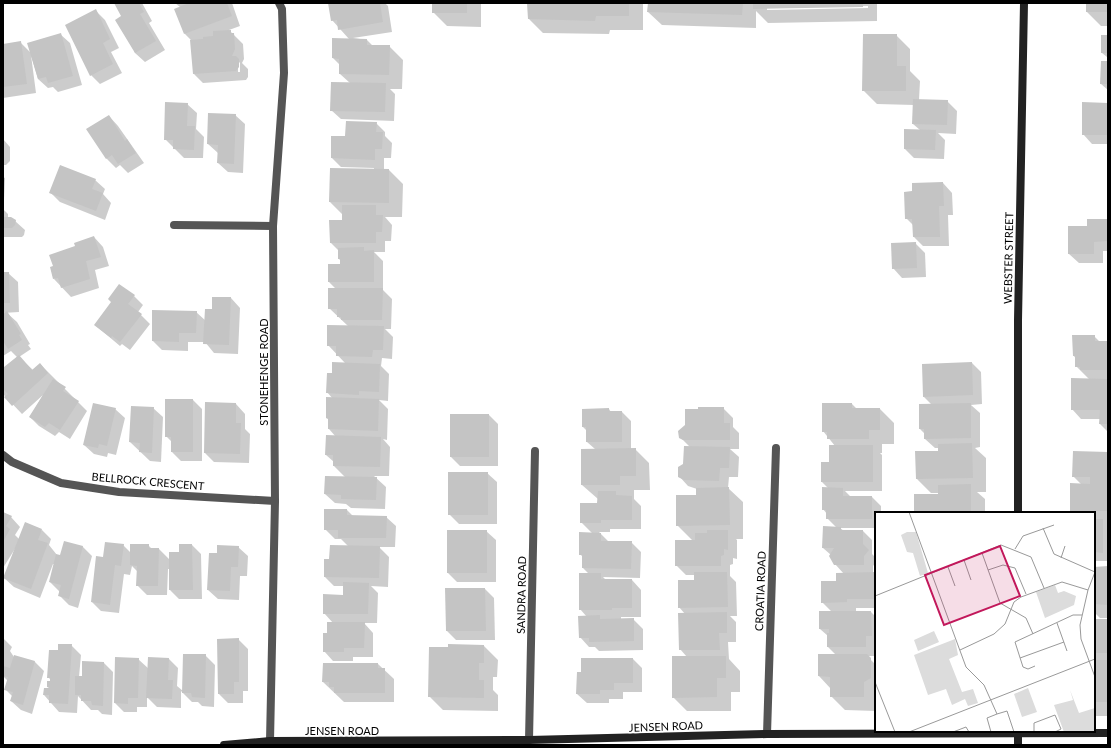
<svg xmlns="http://www.w3.org/2000/svg" width="1111" height="748" viewBox="0 0 1111 748" font-family="Lato,sans-serif">
  <style>
    .shadow { fill: #0003; fill-rule: evenodd }
    .building { fill: #c4c4c4 }
    .lines { fill: none; stroke-linecap: round; stroke-linejoin: round }
    .street { stroke: #555; stroke-width: 8 }
    .secondary { stroke: #222; stroke-width: 8 }
    .labels { text-anchor: middle; dominant-baseline: central; stroke-width: 3; stroke-linejoin: round; paint-order: stroke }
    .street-label { font-size: 11px; fill: #000; stroke: #fff }
    .inset-road { fill: none; stroke: #999; stroke-width: 1 }
    .view { fill: #c2185b; fill-opacity: 0.15; stroke: #c2185b; stroke-width: 2 }
    .inset-edge { fill: none; stroke: #000; stroke-width: 2 }
  </style>
  <rect width="100%" height="100%" fill="#fff"/>
  <g class="shadow">
    <path d="M115,3H142L152,21L149,23L165,50L145,62L135,53L123,16Z"/>
    <path d="M175,3H232L240,26L229,30L243,44L244,59L242,63L248,69V77L246,80L203,83L194,74L191,40L185,34L180,7ZM238,61L240,63V72H238Z"/>
    <path d="M329,3H385L388,6L392,32L353,38L367,40L373,46H389L403,60L402,89H390L395,94L394,121L341,119L331,110L350,83L340,74V65L333,58L349,39L332,20Z"/>
    <path d="M433,3H481V27L447,26L433,12Z"/>
    <path d="M528,3H643V30H610L609,34L543,33L529,19Z"/>
    <path d="M649,3H877V21L768,23L756,11V28L662,25L648,12ZM868,6V8L767,10V8Z"/>
    <path d="M1087,3H1108V26H1101L1087,12Z"/>
    <path d="M96,11L105,20L119,48L111,52L122,73L100,84L91,75Z"/>
    <path d="M60,34L70,43L82,85L58,92L53,87L48,88L38,79L31,55L36,93L3,98V45L20,42L31,53Z"/>
    <path d="M896,35L910,49V71L920,81L919,100L947,101L957,111L956,134L938,133L945,140L944,159L914,158L905,149V130H920L913,124L914,105L877,104L863,90Z"/>
    <path d="M1108,36V57H1107L1102,53Z"/>
    <path d="M1108,62V90L1101,84Z"/>
    <path d="M187,104L197,113L196,129L204,137L203,158H184L165,139Z"/>
    <path d="M1108,104V144H1092L1083,134Z"/>
    <path d="M235,115L245,124L243,173L228,172L218,163V153L208,144Z"/>
    <path d="M109,116L118,126L144,163L128,173L120,165L116,168L107,159L88,129Z"/>
    <path d="M376,123L385,132V136L392,143L391,158H384V170H389L403,184L402,217H385L392,225L391,241H385V252H374L383,261V290L392,299L391,329H385L393,337L392,359L382,358L381,366L389,374L388,401L379,400L388,409L387,440L383,439L390,447L389,476H374L386,487L385,509L351,508L346,504L335,503L325,494L345,477L334,466V462L326,455L336,437L329,429L333,399L327,392L333,374L345,363L328,345L348,326L329,308L336,289L329,282L341,265V261L339,259V251L331,243L343,221V215L330,202L374,170V168L341,167L332,158L346,137Z"/>
    <path d="M3,139L10,147V161L6,165H3Z"/>
    <path d="M3,177L5,178L4,200H3Z"/>
    <path d="M95,180L105,189L103,194L111,203L105,220L60,202L51,193Z"/>
    <path d="M943,183L952,193L953,215H948L949,246H923L914,237V226L906,218L913,192V184Z"/>
    <path d="M3,209L8,214V218L15,221L25,230L24,235L22,237H3Z"/>
    <path d="M1108,221V251H1103V263H1079L1069,254L1088,227Z"/>
    <path d="M94,237L103,247L109,266L95,270L99,288L71,297L54,279L77,247Z"/>
    <path d="M915,243L925,253L926,277L902,278L893,268Z"/>
    <path d="M3,273H8L18,282L19,312L3,313Z"/>
    <path d="M134,296L143,305L138,312L150,324L130,350L122,344L120,346L95,325Z"/>
    <path d="M231,298L240,308L238,354L214,353L205,342H188V351L162,350L153,341L196,312L206,321L213,310Z"/>
    <path d="M7,313L17,322L30,344L28,345L31,349L19,357L33,370L40,364L87,411L70,439L59,432L55,436L39,426L30,417L43,395L22,414L3,394V367L5,369L17,357L11,351L3,356V315Z"/>
    <path d="M1094,336L1100,342H1108V432L1100,424L1101,419H1081L1072,409L1090,380L1076,366V359L1074,356Z"/>
    <path d="M972,363L981,372L982,404L971,405L980,413V447L975,448L986,458V492H977L985,499V513H915L939,495V493H931L917,479L916,452H939V448H935L925,439V434L920,429L932,405L924,397Z"/>
    <path d="M166,400H193L202,409V461H181L172,452V442L166,436Z"/>
    <path d="M236,404L245,414V429L250,434L249,463L214,462L205,453Z"/>
    <path d="M852,404L857,409H880L894,423V444H882V453H880L882,455V491H845L851,497H872L881,506V513H876V528H840L844,531H863L872,540V554L876,558V562L873,566V573H876V608H856V612H871L876,617L875,656H867L876,665V711L845,710L831,696V689L819,676L836,655L828,647V636L820,629L832,612L822,602L844,574L835,564L831,555L823,548L837,528L827,518V514L823,509L829,489L822,482L835,446L823,431Z"/>
    <path d="M153,408L163,417L161,462L150,461L130,442Z"/>
    <path d="M723,408L733,418V427L739,433V449H730L739,457L738,477H729L728,488L743,502V539H736L737,540V559L733,558V564L730,565V576L736,582L737,616H730L736,622V642H728L729,659L740,671V692H731V711H687L673,697L687,657L680,649L685,614L679,607L695,581V575H686L676,565L693,541L677,525L697,496V489L688,486L679,476L690,447L680,437Z"/>
    <path d="M115,409L125,418L116,455L108,453L107,457L94,454L84,445Z"/>
    <path d="M609,409L611,412H622L631,421V449H635L649,463L650,490H634V499L641,506V529H610V532H599L609,542H631L641,552L640,578L603,577L606,580H632L641,590V617H621V620L633,619L643,629V650L599,651L595,647H589L580,637L587,617L580,609L589,574L583,568V557L580,554L592,533L581,522L598,504V499L582,485L595,449L587,442V431L583,427Z"/>
    <path d="M489,415L498,424V466H460L451,457Z"/>
    <path d="M1108,453V561H1094V513H1074L1071,510L1082,485L1073,476Z"/>
    <path d="M487,473L497,482V524H459L449,514Z"/>
    <path d="M347,510L353,516L386,517L396,526L395,547H379L389,557L388,587L371,586L378,593L377,623H364L373,633V657H353V661H333L324,651L333,623L324,613L344,596V586H334L325,577L330,560L349,547L341,539H335L325,529Z"/>
    <path d="M3,513L11,517L20,527L15,535L19,539L42,530L51,539L49,545L57,555L61,556L82,546L92,556L78,608L69,605L60,596L59,591L50,582L55,564H53L40,598L14,587L4,578L18,544L3,568Z"/>
    <path d="M486,531L496,540V582H457L448,573Z"/>
    <path d="M123,545L131,553L148,545L152,549H159L170,560L180,553V545H192L201,554L202,599H179L170,590V569H168L167,595H147L137,585L138,572L132,566L130,575L124,574L119,613L101,611L92,602L103,558Z"/>
    <path d="M238,547L248,556L247,576H240L239,600L218,599L208,590L218,554Z"/>
    <path d="M1108,567V716H1094V661H1096L1094,659V617L1097,620H1107V618H1100L1094,612V568Z"/>
    <path d="M446,589H485L494,598L495,640H456L447,631Z"/>
    <path d="M3,638L12,647L10,651L14,657L35,662L44,671L32,714L21,710L11,701L13,697L5,689L8,681L3,676Z"/>
    <path d="M238,639L248,649V691H243V703H228L219,694L218,640Z"/>
    <path d="M71,645L81,655L79,677H83L104,663L113,672L112,715L102,714L98,710H91L78,696L77,713L59,712L44,695L50,689L48,687L51,680L48,677L59,651Z"/>
    <path d="M484,646L498,660L497,677H493V690L498,695V711L443,710L430,697Z"/>
    <path d="M205,655L215,665L214,707L202,706L198,702H192L181,691V708L157,707L147,697V707H137V712H124L115,703L138,659L149,669L169,659L178,668L177,686L183,691Z"/>
    <path d="M582,659H633L642,668V692H623V699H609V703H587L577,694L582,673Z"/>
    <path d="M378,664L394,679V702H344L323,682Z"/>
  </g>
  <g class="building">
    <path d="M114,3H139L144,12L140,14L156,41L135,53L115,20L121,16Z"/>
    <path d="M189,3H227L232,16L184,34L174,9Z"/>
    <path d="M328,3H380L383,22L338,30L337,20L331,21Z"/>
    <rect x="432" y="3" width="35" height="10"/>
    <path d="M527,3H629V16H596L595,21L528,19Z"/>
    <path d="M648,3H743L742,15L647,12Z"/>
    <path d="M753,3H863V7L753,9Z"/>
    <rect x="1086" y="3" width="22" height="9"/>
    <path d="M96,9L110,39L103,43L113,64L90,76L65,25Z"/>
    <path d="M231,30V33H234L235,49L232,56H236L239,59V67L236,71L193,74L190,40L203,39V37L213,36V31Z"/>
    <path d="M61,33L73,76L48,83L46,77L38,79L27,43Z"/>
    <path d="M863,34H897V66H906V91H862Z"/>
    <rect x="1101" y="35" width="7" height="18"/>
    <path d="M332,38L367,39V45H390L389,75L339,74V59L332,58Z"/>
    <path d="M21,41L27,84L3,87V44Z"/>
    <path d="M1101,61H1108V84H1100Z"/>
    <path d="M331,82L386,83L385,112L330,111Z"/>
    <path d="M913,99L948,100L947,125L912,124Z"/>
    <path d="M165,102L188,103L187,126H195L194,150L173,149V140H164Z"/>
    <path d="M1082,102L1108,103V135H1082Z"/>
    <path d="M208,113L236,114L234,164L217,163L218,145L207,144Z"/>
    <path d="M109,115L125,141L127,139L136,153L118,164L112,155L106,159L86,129Z"/>
    <path d="M346,121L377,122L376,132H383L382,149H375V160L331,158V136H345Z"/>
    <path d="M904,129L936,130L935,150L904,149Z"/>
    <path d="M60,165L96,179L92,189L103,193L96,211L49,193Z"/>
    <path d="M330,168L389,169V203L329,202Z"/>
    <path d="M943,182L944,206H939L940,237H913L912,219H905L904,192L912,191V183Z"/>
    <path d="M342,205H376V215H383L382,232H376V243H330L329,220H342Z"/>
    <path d="M3,217H11L16,220L15,225L12,228H3Z"/>
    <path d="M1087,219H1108V241L1094,242V254H1068V226H1087Z"/>
    <path d="M94,236L101,257L86,261L90,279L61,288L58,278L53,279L50,267L53,266L49,255L75,246L74,243Z"/>
    <path d="M916,242L917,268L892,269L891,243Z"/>
    <path d="M364,247V251L374,250V282H328V264H340V259H338V248Z"/>
    <path d="M3,272H9L10,303H3Z"/>
    <path d="M119,284L135,295L128,304L142,314L120,342L112,336L111,338L94,325L111,302L108,299Z"/>
    <path d="M328,288H383L382,320H341V317H337V309H328Z"/>
    <path d="M212,297H231L229,345L203,344L205,309H212Z"/>
    <path d="M152,310L197,311L196,333H179V342L152,341Z"/>
    <path d="M7,311L21,334L19,335L22,340L8,349L3,341V314Z"/>
    <path d="M327,325L384,326L383,350H373L372,357L336,356V346H327Z"/>
    <path d="M1072,335H1095V341H1108V370H1080V367H1075V356H1073Z"/>
    <path d="M19,355L32,370L40,363L48,373L12,406L4,397L8,394L3,389V366L4,367Z"/>
    <path d="M332,362L380,364L379,392L359,391V395L326,393L327,373H332Z"/>
    <path d="M972,362L973,395L923,397L922,364Z"/>
    <path d="M1071,378L1108,379V424H1099L1100,410H1071Z"/>
    <path d="M53,379L66,387L63,391L79,401L60,430L49,423L45,427L29,417Z"/>
    <path d="M326,397L379,399L378,431L328,429V419L326,418Z"/>
    <path d="M165,399H193V452H171V437H165Z"/>
    <path d="M205,402L236,403V423H241L240,454L204,453Z"/>
    <path d="M93,403L116,408L107,446L99,444L98,448L83,445Z"/>
    <path d="M822,403H852V408H880V430H869V439H827V432H822Z"/>
    <path d="M971,403V438L924,439V429H919V404Z"/>
    <path d="M131,406L154,407L152,453L139,452L140,443L129,442Z"/>
    <path d="M698,407H724V423H730V440H683L679,438L678,431L685,425V409H698Z"/>
    <path d="M609,408V411H622V442H586V427H582V409Z"/>
    <rect x="450" y="414" width="39" height="43"/>
    <path d="M326,435L381,437L380,467L333,466V455H325Z"/>
    <path d="M972,443L973,478L916,479L915,451H938V444Z"/>
    <path d="M829,445H873V482H821V462H829Z"/>
    <path d="M684,446L730,447L729,468H720L719,481L684,480L678,477V467L683,464Z"/>
    <path d="M636,448V476H620V485H581V449Z"/>
    <path d="M1073,451L1108,452V511H1070V483L1090,484V477H1072Z"/>
    <rect x="448" y="472" width="40" height="43"/>
    <path d="M325,476L377,477L376,500L341,499V495L324,494Z"/>
    <path d="M971,484V513H914V494H938V485Z"/>
    <path d="M729,487L730,525L676,526V495H696V488Z"/>
    <path d="M822,487L843,488V496H872V519H826V510H822Z"/>
    <path d="M598,491H616V495L632,496V520H601V523H580V503H597Z"/>
    <path d="M324,509H347V515L387,516L386,538H338V530H324Z"/>
    <path d="M3,512L12,516L6,526L10,529L3,542Z"/>
    <path d="M1094,519H1103V553L1094,552Z"/>
    <path d="M25,522L42,529L38,540L48,543L31,589L3,578Z"/>
    <path d="M823,526L841,527V530H863V544L869,550L864,556V565H834L829,556L834,548H822Z"/>
    <rect x="447" y="530" width="40" height="43"/>
    <path d="M707,530H728V550L724,549V555L721,556V566H675V540H695V533H707Z"/>
    <path d="M579,532L601,533V541H632L631,569L582,568V555H579Z"/>
    <path d="M64,541L83,546L69,599L58,596L61,585L49,582L56,554L60,555Z"/>
    <path d="M105,542L124,544L121,566L115,565L110,605L91,602L96,556L103,557Z"/>
    <path d="M130,544H149V548H159L158,586H136L137,566L130,565Z"/>
    <path d="M179,544H192L193,590H169V552H179Z"/>
    <path d="M217,545L239,546L238,567H231L230,591L207,590L209,553H217Z"/>
    <path d="M330,545L380,546L379,578L324,577V559H329Z"/>
    <path d="M1108,566V605L1094,604V567Z"/>
    <path d="M694,572H727L728,607L678,608V580H694Z"/>
    <path d="M876,572V599H847V602L821,603V581H836V573Z"/>
    <path d="M579,573H601V579H632V608H612V610H579Z"/>
    <path d="M343,582L369,583L368,614H323V594L343,595Z"/>
    <path d="M445,588H485L486,631H446Z"/>
    <path d="M819,611H871L872,636H866V647H827V633H829V629H819Z"/>
    <path d="M727,612V633H719L720,650H679L678,613Z"/>
    <path d="M600,615V619L634,618V641L589,642V638H579L578,616Z"/>
    <rect x="1094" y="619" width="14" height="34"/>
    <path d="M327,622H365L364,648H344V652H323V633H327Z"/>
    <path d="M239,638V682H234V694H218L217,639Z"/>
    <path d="M58,644H72L68,704L49,703V695H43L44,688H50L47,687V681H50V678H47L49,650H58Z"/>
    <path d="M448,644L484,645V663H479V680H484V698L428,697L429,647H448Z"/>
    <path d="M183,654H206L205,698L192,697L191,693H182Z"/>
    <path d="M818,654H867L871,658V678L864,682V697H830V677L818,676Z"/>
    <path d="M14,655L35,661L23,705L10,701L13,692L4,690L8,677L3,676V666L10,668Z"/>
    <path d="M672,656H726V678H717V697L672,698Z"/>
    <path d="M115,657L139,658L138,698H128V704L114,703Z"/>
    <path d="M148,657L169,658L168,680H173L172,699L146,698Z"/>
    <path d="M581,658H633V683H614V690H600V694H576L577,672H581Z"/>
    <rect x="1094" y="660" width="14" height="42"/>
    <path d="M82,661L104,662L103,706L92,705L91,701H81V695H75V676H82Z"/>
    <path d="M323,663H378V668H385V693H334V687H329V682H322Z"/>
  </g>
  <g class="lines">
    <g class="street">
      <path d="M174,225L273,226"/>
      <path d="M3,455L12,462L61,483L119,492L275,501"/>
      <path d="M767,734L776,448"/>
      <path d="M529,740L535,451"/>
      <path d="M270,741L275,501L273,226L284,73L282,9L279,3"/>
    </g>
    <g class="secondary">
      <path d="M1018,513V320L1024,3"/>
      <path d="M224,745L270,741L529,740L767,734L1108,733"/>
      <path d="M1018,745V731"/>
    </g>
  </g>
  <g class="labels">
    <g class="street-label">
      <text transform="translate(1008 258) rotate(-89)">WEBSTER STREET</text>
      <text transform="translate(263 372) rotate(-90)">STONEHENGE ROAD</text>
      <text transform="translate(148 481) rotate(5)">BELLROCK CRESCENT</text>
      <text transform="translate(760 591) rotate(-88)">CROATIA ROAD</text>
      <text transform="translate(521 595) rotate(-89)">SANDRA ROAD</text>
      <text transform="translate(666 726) rotate(-2)">JENSEN ROAD</text>
      <text x="342" y="730">JENSEN ROAD</text>
    </g>
  </g>
  <g transform="translate(875 512)">
    <rect width="220" height="220" fill="#fff"/>
    <path d="M32,20H41L53,61L45,64L38,41L32,40L26,23ZM180,73L183,81L189,79L201,84L199,93L170,106L161,80ZM59,119L64,130L43,139L39,128ZM80,127L83,143L74,147L87,180L98,177L103,191L93,194L90,187L77,193L71,177L53,183L39,143ZM153,176L162,200L147,205L139,182ZM195,178L204,201L220,196V220H189L179,193L198,188Z" fill="#dcdcdc"/>
    <path class="inset-road" d="M34,0L91,155L109,173L122,202L132,199L139,220M168,16L179,42L220,60M140,37L148,24L179,13M107,41L125,91L151,106L158,122M186,46L190,34M89,48L96,68M73,55L80,74M113,58L128,53L140,56L151,82M220,60L213,78L205,113L206,127L220,165M0,84L126,33L156,45L169,76M182,111L192,139M85,138L119,122L130,112L139,90L146,85L187,70L213,78M145,146L189,130M160,154L153,157L148,155L140,130L198,103H207M0,170L20,220M34,220L220,147M78,220L91,215L94,220M116,220L112,206L122,202M159,220V211L180,203L186,217L180,220"/>
    <path class="view" d="M125,34L145,84L69,113L50,63Z"/>
    <rect width="220" height="220" class="inset-edge"/>
  </g>
  <rect width="1111" height="748" fill="none" stroke="#000000" stroke-width="8"/>
</svg>
